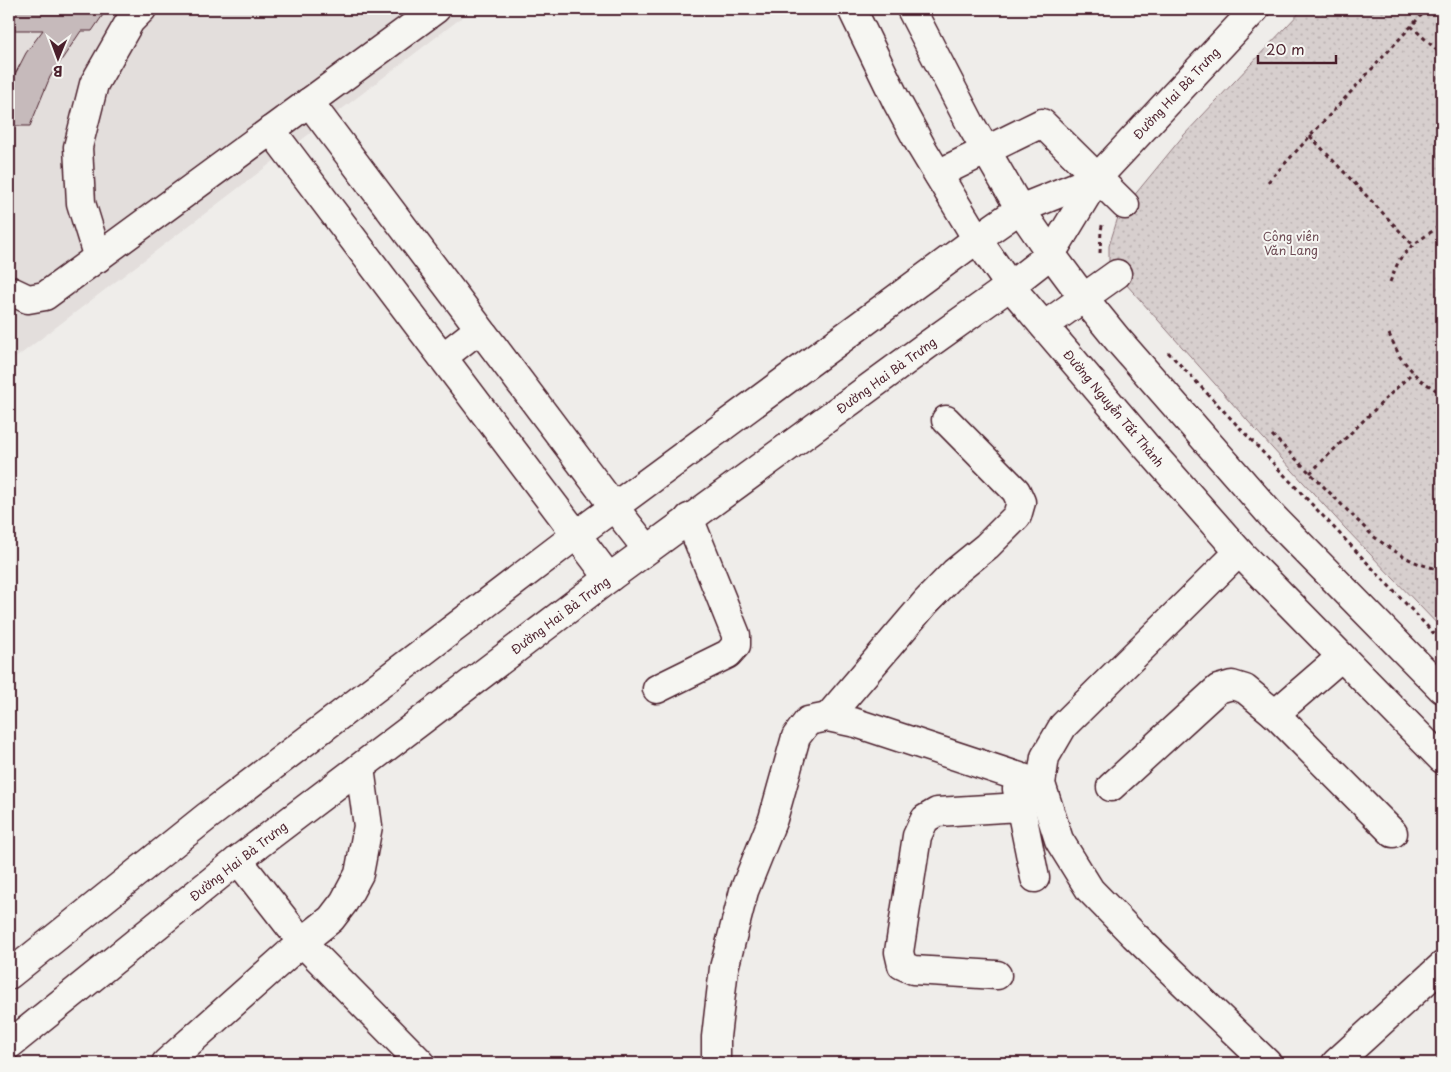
<svg xmlns="http://www.w3.org/2000/svg" width="1451" height="1072" viewBox="0 0 1451 1072" font-family="'Playpen Sans',sans-serif">
  <style>
    .built { fill: #e3dedc }
    .green { fill: url(#green-dots); stroke: #90777c }
    .building { fill: #c6babb; stroke: #4a1f2b }
    .lines { fill: none; stroke-linecap: round; stroke-linejoin: round }
    .minor-casing { stroke: #4a1f2b; stroke-width: 31 }
    .major-casing { stroke: #4a1f2b; stroke-width: 31 }
    .path { stroke: #4a1f2b; stroke-width: 3; stroke-dasharray: 4 4; stroke-linecap: butt }
    .minor { stroke: #f6f6f2; stroke-width: 28 }
    .major { stroke: #f6f6f2; stroke-width: 28 }
    .labels { text-anchor: middle; dominant-baseline: central; stroke-width: 4; stroke-linejoin: round; paint-order: stroke }
    .street-label { font-size: 12px; fill: #4a1f2b; stroke: #f6f6f2 }
    .park-label { font-size: 12px; fill: #6d4b54; stroke: #f6f6f2 }
  </style>
  <defs>
    <pattern id="green-dots" width="8" height="8" patternUnits="userSpaceOnUse" patternTransform="scale(1.25)"><rect width="8" height="8" fill="#d7cfce"/><path d="M2 2h.1M6 6h.1" fill="none" stroke="#bab1b1" stroke-width="1.8" stroke-linecap="round"/></pattern>
  </defs>
  <rect width="100%" height="100%" fill="#efedea"/>
  <filter id="ink" filterUnits="userSpaceOnUse"><feTurbulence type="fractalNoise" baseFrequency=".02" numOctaves="2"/><feDisplacementMap in="SourceGraphic" scale="10" xChannelSelector="R" yChannelSelector="G"/><feConvolveMatrix kernelMatrix="1 2 1 2 8 2 1 2 1" color-interpolation-filters="sRGB"/></filter>
  <g filter="url(#ink)">
    <path class="built" d="M9,9H473L9,363Z"/>
    <path class="green" d="M1303,9H1442V629L1345,528L1272,448L1109,265V246L1119,214L1183,136Z"/>
    <path class="building" d="M9,9H107L92,31H81L50,77L30,126H9V86L26,53L43,30H9Z"/>
    <g class="lines">
      <g class="minor-casing">
        <g id="minor">
          <path d="M309,102L614,507L647,549"/>
          <path d="M271,130L609,578"/>
          <path d="M938,174L1042,123L1125,205"/>
          <path d="M98,258L81,203L78,147L94,84L130,21L142,9"/>
          <path d="M9,290L28,299L45,296L436,9"/>
          <path d="M1044,326L1117,274"/>
          <path d="M443,357L479,329"/>
          <path d="M1239,552L1063,726L1045,757L1041,784L1059,840L1090,890L1134,935L1267,1063"/>
          <path d="M657,689L728,654L736,645V635L689,518"/>
          <path d="M1275,714L1341,657"/>
          <path d="M828,717L926,602L955,572L987,546L1017,516L1021,502L1016,491L946,420"/>
          <path d="M1111,787L1218,689L1232,685L1245,689L1275,714L1393,833"/>
          <path d="M1017,789L1035,878"/>
          <path d="M238,860L302,942L421,1063"/>
          <path d="M9,975L205,818L576,535L977,239L1020,209L1097,178"/>
          <path d="M997,975L913,970L902,965L899,952L917,836L925,819L937,812L1020,807"/>
          <path d="M9,1045L238,860L609,578L926,346L1010,286L1051,254L1097,178L1255,9"/>
          <path d="M166,1063L302,942L331,919L344,902L359,874L368,826L360,768"/>
          <path d="M716,1063V1037L724,968L744,891L773,819L796,737L808,721L828,717L856,723L1041,784"/>
          <path d="M1336,1063L1442,966"/>
        </g>
      </g>
      <g class="major-casing">
        <g id="major">
          <path d="M852,9L896,100L922,148L977,239L1010,286L1145,445L1239,552L1442,759"/>
          <path d="M911,9L970,123L1020,209L1051,254L1083,297L1118,340L1273,517L1442,689"/>
        </g>
      </g>
      <g class="path">
        <path d="M1411,26L1442,55"/>
        <path d="M1310,136L1413,245"/>
        <path d="M1268,182L1427,9"/>
        <path d="M1100,253L1101,230L1103,222"/>
        <path d="M1390,282L1399,260L1413,245L1438,227L1442,226"/>
        <path d="M1389,334L1400,357L1419,379L1442,394"/>
        <path d="M1168,352L1442,642"/>
        <path d="M1272,435L1373,536C1393,551 1417,567 1442,569"/>
        <path d="M1310,473L1413,372"/>
      </g>
      <use href="#minor" class="minor"/>
      <use href="#major" class="major"/>
    </g>
  </g>
  <g class="labels">
    <g class="street-label">
      <text transform="translate(1176 93) rotate(-47)">Đường Hai Bà Trưng</text>
      <text transform="translate(886 375) rotate(-36)">Đường Hai Bà Trưng</text>
      <text transform="translate(1114 408) rotate(50)">Đường Nguyễn Tất Thành</text>
      <text transform="translate(560 615) rotate(-37)">Đường Hai Bà Trưng</text>
      <text transform="translate(238 861) rotate(-38)">Đường Hai Bà Trưng</text>
    </g>
    <g class="park-label">
      <text x="1291" y="236">Công viên<tspan x="1291" dy="14">Văn Lang</tspan></text>
    </g>
  </g>
  <rect width="1451" height="1072" fill="none" stroke="#f6f6f2" stroke-width="30"/>
  <rect x="15" y="15" width="1421" height="1042" fill="none" stroke="#4a1f2b" stroke-width="2" filter="url(#ink)"/>
  <g transform="translate(58 58) rotate(181)" stroke="#f6f6f2" stroke-width="4" paint-order="stroke">
  <path d="M0-4L9 19L0 12L-9 19Z" fill="#4a1f2b"/>
  <text y="-8" font-size="14" font-weight="bold" text-anchor="middle" fill="#4a1f2b">B</text>
  </g>
  <path d="M1258 55v8h78v-8" fill="none" stroke="#4a1f2b" stroke-width="2.5"/>
  <text x="1266" y="55" font-size="15" fill="#4a1f2b" stroke="#f6f6f2" stroke-width="4" paint-order="stroke">20 m</text>
</svg>
